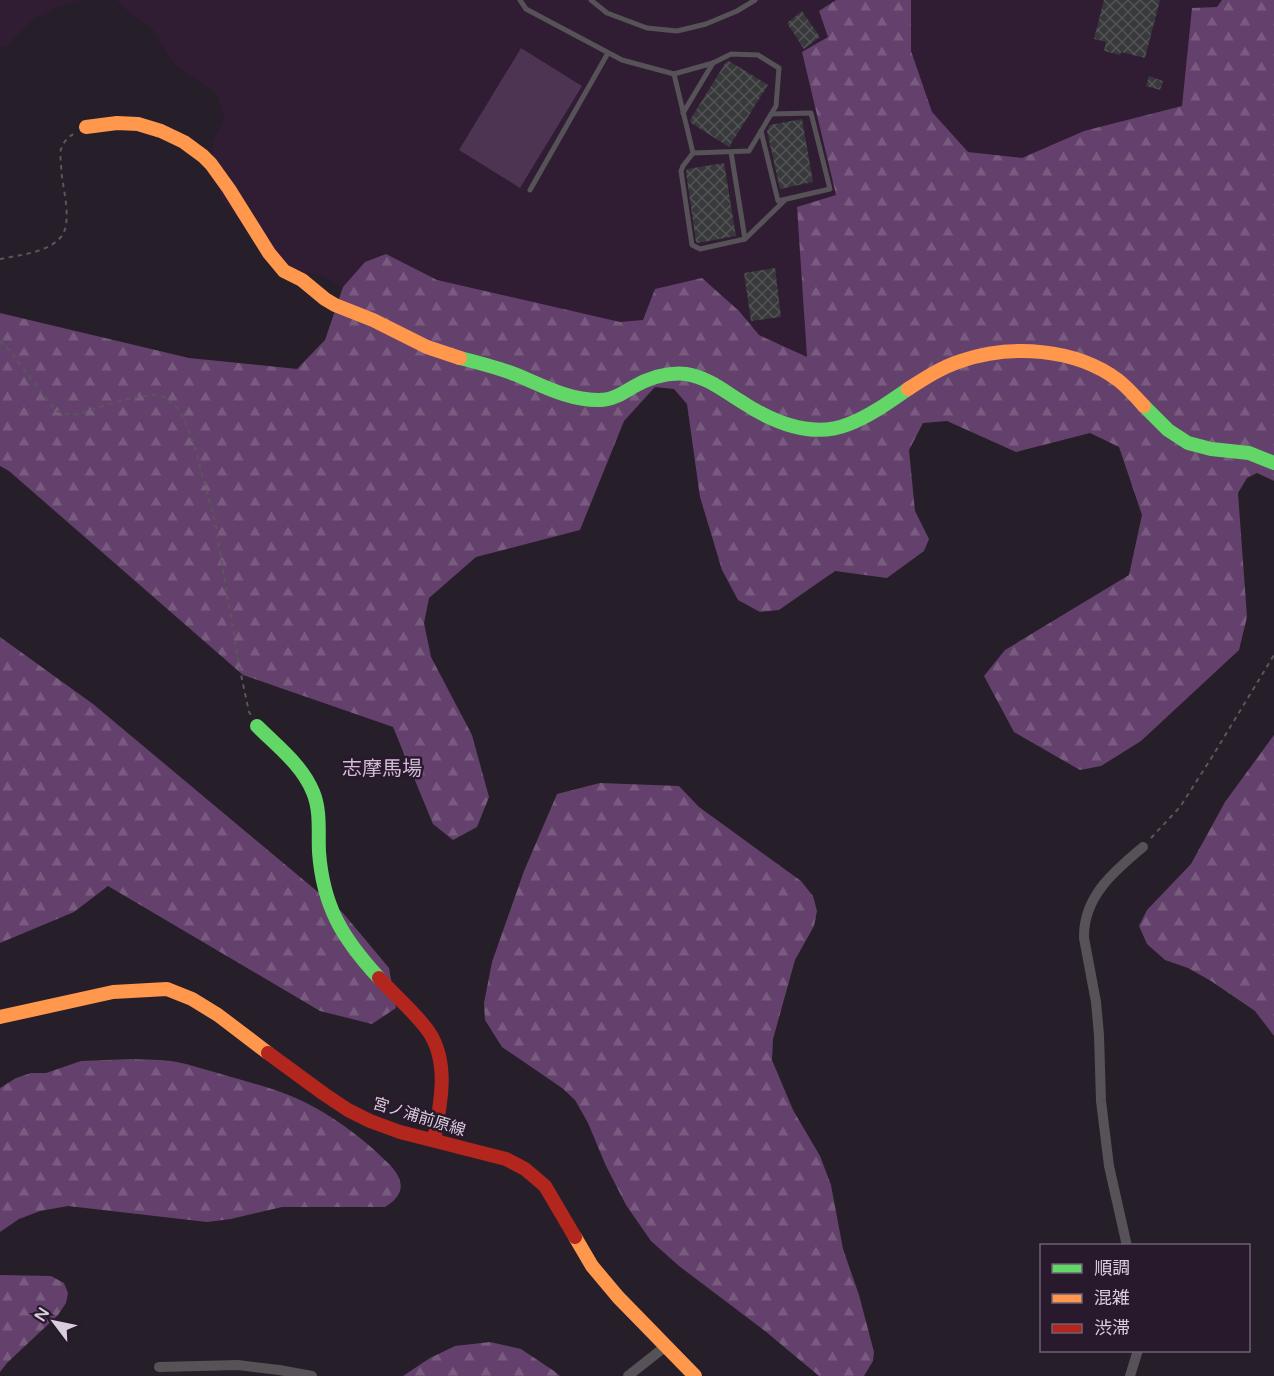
<svg xmlns="http://www.w3.org/2000/svg" width="1274" height="1376" viewBox="0 0 1274 1376" font-family="'Varela Round','Noto Sans JP',sans-serif">
  <style>
    .built { fill: #301c33 }
    .forest { fill: url(#forest-firs) }
    .pitch { fill: #4c3452 }
    .building { fill: url(#building-cross-hatch) }
    .lines { fill: none; stroke-linecap: round; stroke-linejoin: round }
    .path { stroke: #5b565c; stroke-width: 2; stroke-dasharray: 4.5 4.5; stroke-linecap: butt }
    .lane { stroke: #565257; stroke-width: 5 }
    .street { stroke: #565257; stroke-width: 10 }
    .fast { stroke: #63d668; stroke-width: 14 }
    .slow { stroke: #ff974d; stroke-width: 14 }
    .jam { stroke: #b3261e; stroke-width: 14 }
    .labels { text-anchor: middle; dominant-baseline: central; stroke-width: 5; stroke-linejoin: round; paint-order: stroke }
    .street-label { font-size: 16px; fill: #d9cedb; stroke: #29192d }
    .quarter-label { font-size: 20px; fill: #d2bcd6; stroke: #29192d }
  </style>
  <defs>
    <pattern id="forest-firs" width="22" height="20" patternUnits="userSpaceOnUse" patternTransform="scale(1.5)"><rect width="22" height="20" fill="#64416c"/><path d="M5 1l3.5 6h-7zM16 11l3.5 6h-7z" fill="#7a5b80"/></pattern>
    <pattern id="building-cross-hatch" width="8" height="8" patternUnits="userSpaceOnUse" patternTransform="scale(1.5)"><rect width="8" height="8" fill="#38393a"/><path d="M0 0l8 8M0 8l8-8" fill="none" stroke="#545456"/></pattern>
  </defs>
  <rect width="100%" height="100%" fill="#261e29"/>
  <g class="built">
    <path d="M0,0H80L58,7L33,19L6,46L0,47Z"/>
    <path d="M116,0H1274L1168,438L725,394L346,289L319,275L290,270L261,247L222,200L214,174L212,143L224,117L217,94L175,65L151,27L128,12Z"/>
  </g>
  <g class="forest">
    <path d="M836,0H911V51L932,112L968,152L1022,158L1084,131L1182,106L1192,8L1217,7L1222,0H1274V481L1257,473L1247,478L1238,493L1247,617L1239,650L1141,741L1101,766L1080,770L1014,732L984,676L1005,650L1129,575L1142,515L1119,447L1090,433L1016,452L947,421L923,423L909,450L915,511L929,539L924,551L887,578L835,571L779,610L760,612L738,600L722,570L700,497L687,404L674,389L655,387L624,421L580,530L476,557L429,598L424,623L431,657L472,735L489,797L477,827L453,840L433,824L393,727L243,675L9,471L0,466V313L189,358L297,369L325,340L343,287L365,262L386,254L437,280L620,322L643,320L655,289L702,278L739,311L759,335L807,357L797,207L836,195L802,52L828,37L819,11Z"/>
    <path d="M0,637L93,704L343,913L389,968L396,1008L372,1024L320,1011L108,886L74,912L0,943Z"/>
    <path d="M1274,735V1036L1255,1011L1211,981L1188,968L1165,960L1147,944L1139,926L1147,910L1191,864L1225,802Z"/>
    <path d="M600,783L679,786L699,807L801,881L813,896L817,911L814,926L795,960L773,1039L772,1060L793,1110L820,1156L831,1185L843,1249L859,1295L874,1352L873,1361L864,1376H819L765,1331L679,1266L651,1241L626,1205L606,1166L588,1123L575,1100L562,1088L502,1047L485,1020L484,1003L492,962L524,871L557,794Z"/>
    <path d="M131,1059C146,1060 162,1059 177,1062C192,1065 206,1070 221,1074C244,1081 269,1087 291,1096C327,1111 361,1136 388,1163C405,1180 406,1194 385,1207H282L231,1219L207,1222L68,1206L40,1211L19,1219L0,1232V1088L16,1078L31,1073H46L81,1061Z"/>
    <path d="M0,1275L51,1276L64,1283L68,1293L66,1303L58,1315L7,1363L0,1372Z"/>
    <path d="M490,1342L521,1349L554,1371L560,1376H403L430,1358L455,1346Z"/>
  </g>
  <path class="pitch" d="M521,48L582,86L520,188L459,150Z"/>
  <g class="building">
    <path d="M1104,0H1160L1145,58L1121,52L1120,55L1104,51L1106,42L1094,39Z"/>
    <path d="M802,11L820,37L804,49L787,23Z"/>
    <path d="M729,61L768,85L729,147L691,123L690,120L726,62Z"/>
    <path d="M1149,76L1163,81L1160,90L1146,86Z"/>
    <path d="M802,119L813,182L780,189L767,131L770,125Z"/>
    <path d="M724,163L736,236L698,243L696,242L686,172L687,169Z"/>
    <path d="M775,268L781,317L751,321L744,273Z"/>
  </g>
  <g class="lines">
    <g class="path">
      <path d="M0,259C19,255 47,253 61,237C72,224 64,192 62,177C61,169 61,161 60,153C62,144 66,138 75,133"/>
      <path d="M0,341L11,352L55,410L64,414L74,415L134,397L154,395L164,397L178,408L183,417L194,444L215,522L240,670L249,712L251,715"/>
      <path d="M1151,838L1180,807L1212,757L1274,655"/>
    </g>
    <g class="lane">
      <path d="M520,0L526,9L622,60L674,74L713,63L731,54L758,55L779,68L776,106L749,151L693,153L674,74"/>
      <path d="M591,0L607,13L647,28L677,31L706,24L737,11L755,0"/>
      <path d="M683,113L713,63"/>
      <path d="M761,131L778,201L830,189L811,113L771,114"/>
      <path d="M731,152L745,239"/>
      <path d="M693,153L683,166L681,171L692,245L700,249L745,239L784,201"/>
      <path d="M530,190L608,53"/>
    </g>
    <g class="street">
      <path d="M1127,1246L1109,1166L1101,1101L1099,1035L1096,1002L1084,938C1083,897 1114,871 1143,847"/>
      <path d="M159,1367L238,1365L279,1370L312,1376"/>
      <path d="M628,1376L666,1346"/>
      <path d="M1130,1376L1138,1350"/>
    </g>
    <g class="fast">
      <path d="M460,358C480,363 499,368 517,375C543,386 571,401 600,400C612,400 623,393 633,387C649,378 667,372 686,374C707,377 724,391 742,402C774,423 812,439 849,424C870,416 889,402 908,389"/>
      <path d="M1144,406L1168,430L1188,443L1211,449L1249,453L1274,463"/>
      <path d="M257,726C277,746 302,765 313,792C321,811 318,832 319,852C323,906 342,938 379,978"/>
    </g>
    <g class="slow">
      <path d="M86,127L117,123L138,124L161,131L184,142L203,156L211,164L229,189L269,253L284,271L302,280L325,299L335,305L373,320L427,347L460,358"/>
      <path d="M908,389C925,378 942,367 961,361C1011,344 1075,348 1118,380C1127,387 1136,397 1144,406"/>
      <path d="M0,1017L113,992L167,989L192,999L218,1015L268,1053"/>
      <path d="M575,1237L592,1266L618,1297L695,1376"/>
    </g>
    <g class="jam">
      <path d="M379,978C395,996 415,1012 429,1032C450,1064 440,1105 434,1140"/>
      <path d="M268,1053L324,1094L348,1110L370,1121L400,1132L506,1159L525,1169L545,1186L575,1237"/>
    </g>
  </g>
  <g class="labels">
    <g class="street-label">
      <text transform="translate(419 1117) rotate(17)">宮ノ浦前原線</text>
    </g>
    <g class="quarter-label">
      <text x="382" y="769">志摩馬場</text>
    </g>
  </g>
  <rect x="1040" y="1244" width="210" height="108" fill="#29192d" stroke="#6f6173" stroke-width="1.5"/>
  <rect x="1052" y="1264" width="30" height="9" fill="#63d668" stroke="#6f6173" stroke-width="1.5"/>
  <text x="1094" y="1274" font-size="18" fill="#d9cedb">順調</text>
  <rect x="1052" y="1294" width="30" height="9" fill="#ff974d" stroke="#6f6173" stroke-width="1.5"/>
  <text x="1094" y="1304" font-size="18" fill="#d9cedb">混雑</text>
  <rect x="1052" y="1324" width="30" height="9" fill="#b3261e" stroke="#6f6173" stroke-width="1.5"/>
  <text x="1094" y="1334" font-size="18" fill="#d9cedb">渋滞</text>
  <g transform="translate(54 1322) rotate(302)" stroke="#29192d" stroke-width="4.5" paint-order="stroke">
  <path d="M0-4.5L10 22L0 15L-10 22Z" fill="#d9cedb"/>
  <text y="-9" font-size="16" font-weight="bold" text-anchor="middle" fill="#d9cedb">N</text>
  </g>
</svg>
